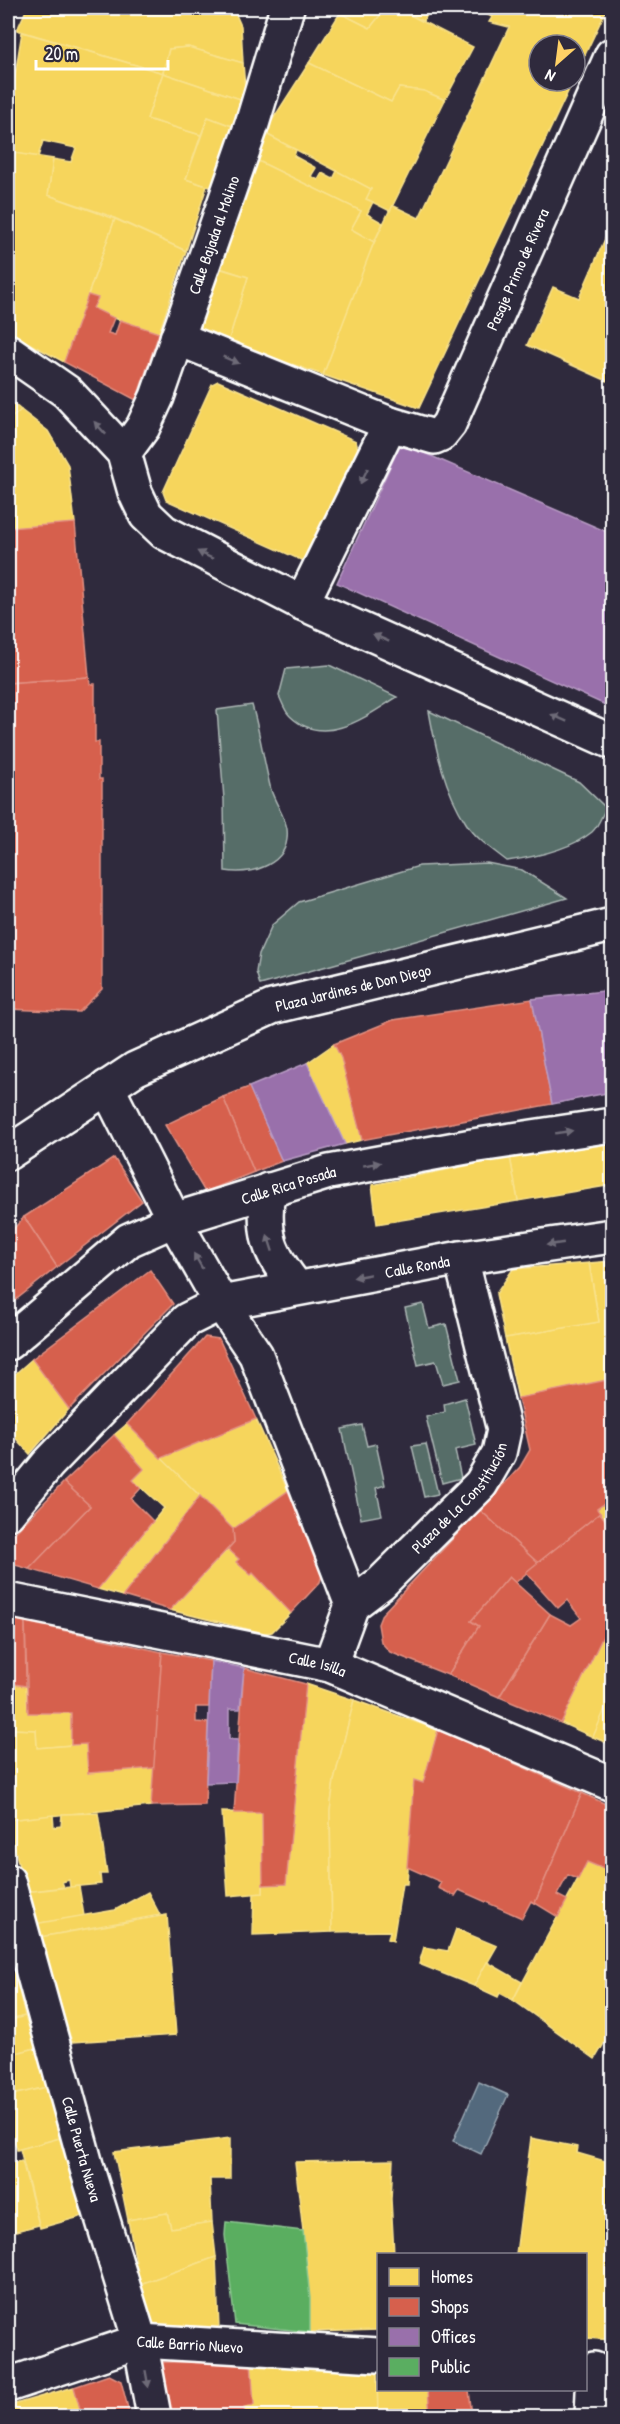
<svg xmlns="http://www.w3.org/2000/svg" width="620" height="2424" viewBox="0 0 620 2424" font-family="'Patrick Hand',sans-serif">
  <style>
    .green { fill: #576d68; stroke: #abb6b4; stroke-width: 1.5 }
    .water { fill: #52697d; stroke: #97a5b1; stroke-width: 1.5 }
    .homes { fill: #f6d55c; stroke: #f9e28d; stroke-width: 1.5 }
    .shops { fill: #d6604d; stroke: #e29082; stroke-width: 1.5 }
    .offices { fill: #9970ab; stroke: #b89bc4; stroke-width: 1.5 }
    .public { fill: #5aae61; stroke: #8cc690; stroke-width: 1.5 }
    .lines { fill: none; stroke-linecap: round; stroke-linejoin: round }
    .street-casing { stroke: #fff; stroke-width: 38 }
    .secondary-casing { stroke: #fff; stroke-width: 38 }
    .street { stroke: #2f2a3d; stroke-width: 33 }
    .secondary { stroke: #2f2a3d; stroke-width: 33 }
    .oneway { fill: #6d6a77 }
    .labels { text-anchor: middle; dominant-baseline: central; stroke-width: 6; stroke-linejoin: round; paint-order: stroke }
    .street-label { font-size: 16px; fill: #fff; stroke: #2f2a3d }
  </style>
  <rect width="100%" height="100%" fill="#2f2a3d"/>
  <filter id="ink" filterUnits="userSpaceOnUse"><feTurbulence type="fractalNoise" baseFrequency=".0167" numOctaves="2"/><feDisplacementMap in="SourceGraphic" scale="12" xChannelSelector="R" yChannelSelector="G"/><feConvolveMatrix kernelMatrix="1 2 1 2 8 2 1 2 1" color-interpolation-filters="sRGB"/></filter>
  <g filter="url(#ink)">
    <g class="green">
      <path d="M329,665L397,697C367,716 324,749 290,716C285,712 282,702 279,696L286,669Z"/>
      <path d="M252,705C260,733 264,762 271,790C275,803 285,816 287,829C291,865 252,875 225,871L224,799L217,710Z"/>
      <path d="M429,711L579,782L606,808C602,815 598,827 592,832C570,850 535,857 507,861C493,850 475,838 466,823C444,789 436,750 429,711Z"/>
      <path d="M487,863L522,870L567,898L260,985L256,972L259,954L272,925L299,902L419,866Z"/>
      <path d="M423,1304L429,1328L446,1324L460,1380L443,1384L436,1361L418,1365L405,1308Z"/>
      <path d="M465,1398L476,1445L455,1450L461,1478L442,1483L426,1417L445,1412L444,1404Z"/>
      <path d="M362,1425L367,1446L376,1444L385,1485L376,1488L382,1515L361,1519L342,1429Z"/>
      <path d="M426,1444L438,1494L424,1497L412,1446Z"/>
    </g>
    <path class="water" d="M479,2082L508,2095L481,2154L453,2141Z"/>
    <g class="homes">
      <path d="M27,8H175L184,11L194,8H233L241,26L243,63L188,47L169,49L163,73L17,30Z"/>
      <path d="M344,8H386L370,28L340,13Z"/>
      <path d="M386,8H396L473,47L445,100L424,91L399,88L391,102L309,63L340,13L370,28Z"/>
      <path d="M396,8H432L423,21Z"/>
      <path d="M474,8H498L492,17Z"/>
      <path d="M498,8H607L575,76V45H539V81H573L419,408L323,375L367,258L392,205L419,218L509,27L489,22Z"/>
      <path d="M22,32L163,73L147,119L201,135L186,179L207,186L186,251L110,216L48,195L53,159L71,162L76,148L43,141L38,157L8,152V117Z"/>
      <path d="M188,47L243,63L246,101L163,73L169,49Z"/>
      <path d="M309,63L391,102L399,88L424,91L445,100L390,211L366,199L371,189L264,133Z"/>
      <path d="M163,73L246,101L237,128L208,117L201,135L147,119Z"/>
      <path d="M208,117L237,128L216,189L186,179Z"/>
      <path d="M264,133L296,150L294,156L316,168L311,176L318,180L322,173L333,179L337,171L371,189L366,199L373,202L367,214L383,223L374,242L351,229L361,211L254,159Z"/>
      <path d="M8,152L53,159L48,195L115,219L64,362L8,332Z"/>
      <path d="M254,159L361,211L351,229L374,242L323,375L228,342L248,277L217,267Z"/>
      <path d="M115,219L186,251L159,333L114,318L93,308L98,298L88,295Z"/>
      <path d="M612,223V383L527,345L553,287L579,298Z"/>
      <path d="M218,268L248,277L228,342L197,331Z"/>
      <path d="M218,381L356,441L358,450L310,557L301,560L166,500L163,492L212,384Z"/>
      <path d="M8,399L21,410L8,421Z"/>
      <path d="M21,410L48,431L68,465L75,523L8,528V421Z"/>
      <path d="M334,1044L341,1058L362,1140L345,1144L307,1063Z"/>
      <path d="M612,1139V1185L518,1201L510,1157Z"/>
      <path d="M510,1157L518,1201L377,1224L372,1185Z"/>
      <path d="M612,1261V1379L518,1398L505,1338L599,1322L589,1263Z"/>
      <path d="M589,1263L599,1322L505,1338L496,1294L513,1269Z"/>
      <path d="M32,1359L69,1409L30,1454L8,1430V1380Z"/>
      <path d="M256,1419L288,1491L233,1529L161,1458Z"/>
      <path d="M127,1424L200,1496L123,1596L98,1589L164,1508L133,1480L144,1469L114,1435Z"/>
      <path d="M612,1498V1529L597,1509Z"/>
      <path d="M228,1549L239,1559L236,1562L251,1575L253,1573L291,1613L272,1632L264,1633L170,1610Z"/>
      <path d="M612,1624V1696L593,1737L561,1723L606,1630Z"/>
      <path d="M8,1683L26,1686L28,1713H71V1745L37,1748L36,1730L8,1729Z"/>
      <path d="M306,1684L354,1700L334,1781L330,1811L332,1932L253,1935L254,1893H263V1885L286,1884Z"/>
      <path d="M611,1695L612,1696V1745L593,1737Z"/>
      <path d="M354,1700L438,1730L423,1783L414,1780L407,1884H402L393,1941L388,1939L390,1931L332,1932L330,1811L334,1781Z"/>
      <path d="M8,1729L36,1730L37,1748L86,1744L88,1773L155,1768L151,1806L8,1820Z"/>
      <path d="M222,1812L262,1813L263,1893L228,1896Z"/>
      <path d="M98,1813L107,1874H100L101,1884L70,1887L69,1880L62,1882L64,1887L25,1892L8,1820L53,1815L54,1827L61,1826L62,1814Z"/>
      <path d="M612,1859V2030L595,2059L513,2000L587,1862L604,1869Z"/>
      <path d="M79,1886L84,1916L34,1924L25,1892Z"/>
      <path d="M148,1892L160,1915L40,1937L34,1924L115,1910Z"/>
      <path d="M167,1915L176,2035L72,2042L40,1937Z"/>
      <path d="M456,1929L497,1946L474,1986L419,1964L424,1947L448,1951Z"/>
      <path d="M10,1954L25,2016L8,2021V1955Z"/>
      <path d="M487,1962L522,1982L513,2000L500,1993L498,1997L474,1986Z"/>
      <path d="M25,2016L36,2048L8,2055V2021Z"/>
      <path d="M36,2048L47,2087L8,2096V2055Z"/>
      <path d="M47,2087L60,2138L17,2150L8,2119V2096Z"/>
      <path d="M60,2138L87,2215L40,2228L20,2149Z"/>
      <path d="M230,2138V2179H210L212,2222L171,2228L167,2213L128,2220L114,2152Z"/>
      <path d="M531,2138L578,2147L577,2153L612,2163V2340L586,2338V2254H516Z"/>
      <path d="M393,2160L391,2199L394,2254H378V2330L310,2332L307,2265L295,2162Z"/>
      <path d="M22,2161L39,2225L8,2233V2163Z"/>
      <path d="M167,2213L171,2228L212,2222L216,2257L140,2284L128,2220Z"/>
      <path d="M216,2257L219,2329H151L140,2284Z"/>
      <path d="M251,2362L377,2370L378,2416H245L244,2407L254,2405Z"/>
      <path d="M377,2370L378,2390H428L430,2416H378Z"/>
      <path d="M74,2387L82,2416H8V2406Z"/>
    </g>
    <g class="shops">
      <path d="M88,295L98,298L93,308L114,318L108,333L115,335L120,320L159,333L136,400L64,362Z"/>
      <path d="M75,523L89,677L8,683V528Z"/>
      <path d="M89,677L90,684H95V742H99V779H102V989L79,1012L8,1009V683Z"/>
      <path d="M532,999L552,1104L362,1140L341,1058L334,1044L393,1020Z"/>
      <path d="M249,1087L282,1161L254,1172L223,1097Z"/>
      <path d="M223,1097L254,1172L205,1192L165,1125Z"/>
      <path d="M114,1158L142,1201L57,1267L24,1217Z"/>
      <path d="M24,1217L57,1267L8,1306V1235Z"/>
      <path d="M150,1270L173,1304L69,1409L32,1359Z"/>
      <path d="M205,1337L219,1339L256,1419L161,1458L127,1424Z"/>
      <path d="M612,1379V1498L597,1509L600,1513L538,1563L480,1510L520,1467L530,1450L518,1398Z"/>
      <path d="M114,1435L144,1469L133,1480L141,1488L131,1499L153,1521L98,1589L29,1569L90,1506L64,1482Z"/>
      <path d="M64,1482L90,1506L29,1569L8,1563V1540Z"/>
      <path d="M288,1491L323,1572L320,1582L291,1613L253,1573L251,1575L236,1562L239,1559L228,1549L234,1542L233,1529Z"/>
      <path d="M200,1496L233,1529L234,1542L170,1610L123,1596Z"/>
      <path d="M480,1510L538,1563L515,1583L509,1577L471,1621L479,1626L448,1675L390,1652L381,1642L378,1624L382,1614Z"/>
      <path d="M600,1513L612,1529V1624L606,1630L561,1723L499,1697L550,1614L571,1625L581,1618L567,1600L558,1608L526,1572Z"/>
      <path d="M509,1577L550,1614L499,1697L448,1675L479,1626L471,1621Z"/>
      <path d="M8,1618L25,1622L26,1686L8,1683Z"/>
      <path d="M25,1622L162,1652L155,1768L88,1773L86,1744L71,1745V1713H28Z"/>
      <path d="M162,1652L211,1661L209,1707H196V1722L208,1723L205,1805L151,1806Z"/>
      <path d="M244,1668L306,1684L286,1884L263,1885L262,1813H234Z"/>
      <path d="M438,1730L582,1793L535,1903L531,1901L522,1918L459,1890L455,1896L438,1888L441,1882L407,1867L414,1780L423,1783Z"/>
      <path d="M582,1793L612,1807V1859L604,1869L587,1862L578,1879L568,1875L557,1895L567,1900L558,1917L535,1903Z"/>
      <path d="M158,2362H251L254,2405L244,2407L245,2416H166Z"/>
      <path d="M109,2375L121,2381L130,2416H82L74,2387Z"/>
      <path d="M428,2390H469L472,2416H430Z"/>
    </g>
    <g class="offices">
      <path d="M401,443L612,534V708L337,583Z"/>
      <path d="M612,990V1092L552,1104L532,999Z"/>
      <path d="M307,1063L345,1144L282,1161L249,1087Z"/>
      <path d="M211,1661L244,1668L240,1709H229V1739L238,1740L236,1782L206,1783Z"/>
    </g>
    <path class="public" d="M226,2222L303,2231L310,2298V2332L235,2324L225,2235Z"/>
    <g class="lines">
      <g class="street-casing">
        <g id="street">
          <path id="s1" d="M177,338L390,424L434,437L441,434L449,424L612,55"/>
          <path id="s2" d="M124,453L143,427L157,397L252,124L287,8"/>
          <path d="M302,603L390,424"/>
          <path d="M107,1087L174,1220L221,1303L256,1355L352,1605L330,1665"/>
          <path d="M268,1190C262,1236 269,1253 297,1288"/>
          <path id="s3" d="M8,1343L129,1240L174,1220L329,1172L472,1146L612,1125"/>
          <path id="s4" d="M8,1513L48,1464L187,1320L221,1303L461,1258L612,1236"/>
          <path id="s5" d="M8,1600L330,1665L612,1784"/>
          <path id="s6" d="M352,1605L381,1583L481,1484L499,1453L504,1430L461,1258"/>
          <path id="s7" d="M8,1881L88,2172L140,2341L154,2416"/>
          <path id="s8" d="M8,2385L140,2341L378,2355"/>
          <path d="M592,2416L594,2369"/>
        </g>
      </g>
      <g class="secondary-casing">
        <g id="secondary">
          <path d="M8,351L67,392L124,453L135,492L146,515L164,532L302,603L612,742"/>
          <path id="s9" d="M8,1153L135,1069L272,1007L612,925"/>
        </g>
      </g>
      <use href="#street" class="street"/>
      <use href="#secondary" class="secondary"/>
    </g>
    <defs><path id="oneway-solid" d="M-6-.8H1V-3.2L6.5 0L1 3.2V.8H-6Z" transform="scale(1.5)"/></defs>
    <g class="oneway">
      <use href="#oneway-solid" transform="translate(231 360) rotate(22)"/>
      <use href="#oneway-solid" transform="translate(100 428) rotate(-133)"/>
      <use href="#oneway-solid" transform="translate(364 476) rotate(116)"/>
      <use href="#oneway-solid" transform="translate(205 555) rotate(-154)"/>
      <use href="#oneway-solid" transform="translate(381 638) rotate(-156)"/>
      <use href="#oneway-solid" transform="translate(559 718) rotate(-156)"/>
      <use href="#oneway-solid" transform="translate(564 1132) rotate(-9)"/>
      <use href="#oneway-solid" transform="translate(372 1164) rotate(-10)"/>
      <use href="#oneway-solid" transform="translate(270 1243) rotate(-108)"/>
      <use href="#oneway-solid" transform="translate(555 1244) rotate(172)"/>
      <use href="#oneway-solid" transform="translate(198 1261) rotate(-120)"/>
      <use href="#oneway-solid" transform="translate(362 1276) rotate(169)"/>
      <use href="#oneway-solid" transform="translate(147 2379) rotate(80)"/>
    </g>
  </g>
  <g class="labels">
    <g class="street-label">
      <text stroke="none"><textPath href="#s2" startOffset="237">Calle Bajada al Molino</textPath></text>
      <text stroke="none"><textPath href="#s1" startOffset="465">Pasaje Primo de Rivera</textPath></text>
      <text stroke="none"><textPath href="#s9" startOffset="386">Plaza Jardines de Don Diego</textPath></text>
      <text stroke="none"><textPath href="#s3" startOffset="328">Calle Rica Posada</textPath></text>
      <text stroke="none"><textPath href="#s4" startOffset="501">Calle Ronda</textPath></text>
      <text stroke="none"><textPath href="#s6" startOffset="153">Plaza de La Constitución</textPath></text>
      <text stroke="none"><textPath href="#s5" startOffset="316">Calle Isilla</textPath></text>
      <text stroke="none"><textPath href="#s7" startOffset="278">Calle Puerta Nueva</textPath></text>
      <text stroke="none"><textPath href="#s8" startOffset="189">Calle Barrio Nuevo</textPath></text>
    </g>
  </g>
  <rect width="620" height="2424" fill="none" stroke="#2f2a3d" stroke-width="30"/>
  <rect x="15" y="15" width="590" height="2394" fill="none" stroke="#fff" stroke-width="2" filter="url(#ink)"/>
  <rect x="377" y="2253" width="210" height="138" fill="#2f2a3d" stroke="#827f8b" stroke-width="1.5"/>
  <rect x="389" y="2268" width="30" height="18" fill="#f6d55c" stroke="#827f8b" stroke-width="1.5"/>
  <text x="431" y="2283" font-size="18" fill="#ffffff">Homes</text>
  <rect x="389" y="2298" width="30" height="18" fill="#d6604d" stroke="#827f8b" stroke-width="1.5"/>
  <text x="431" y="2313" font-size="18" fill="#ffffff">Shops</text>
  <rect x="389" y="2328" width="30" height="18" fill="#9970ab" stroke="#827f8b" stroke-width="1.5"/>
  <text x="431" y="2343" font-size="18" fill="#ffffff">Offices</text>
  <rect x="389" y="2358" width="30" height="18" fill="#5aae61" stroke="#827f8b" stroke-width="1.5"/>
  <text x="431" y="2373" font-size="18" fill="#ffffff">Public</text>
  <g transform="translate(557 63) rotate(208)"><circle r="28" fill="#2f2a3d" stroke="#827f8b" stroke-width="1.5"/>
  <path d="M0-4.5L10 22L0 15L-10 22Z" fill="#ffd166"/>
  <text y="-9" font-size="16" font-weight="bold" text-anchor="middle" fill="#ffffff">N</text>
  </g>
  <path d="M36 60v9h132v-9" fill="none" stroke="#ffffff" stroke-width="3"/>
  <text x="45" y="60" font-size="18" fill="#ffffff" stroke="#2f2a3d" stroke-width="4.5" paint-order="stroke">20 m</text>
</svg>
